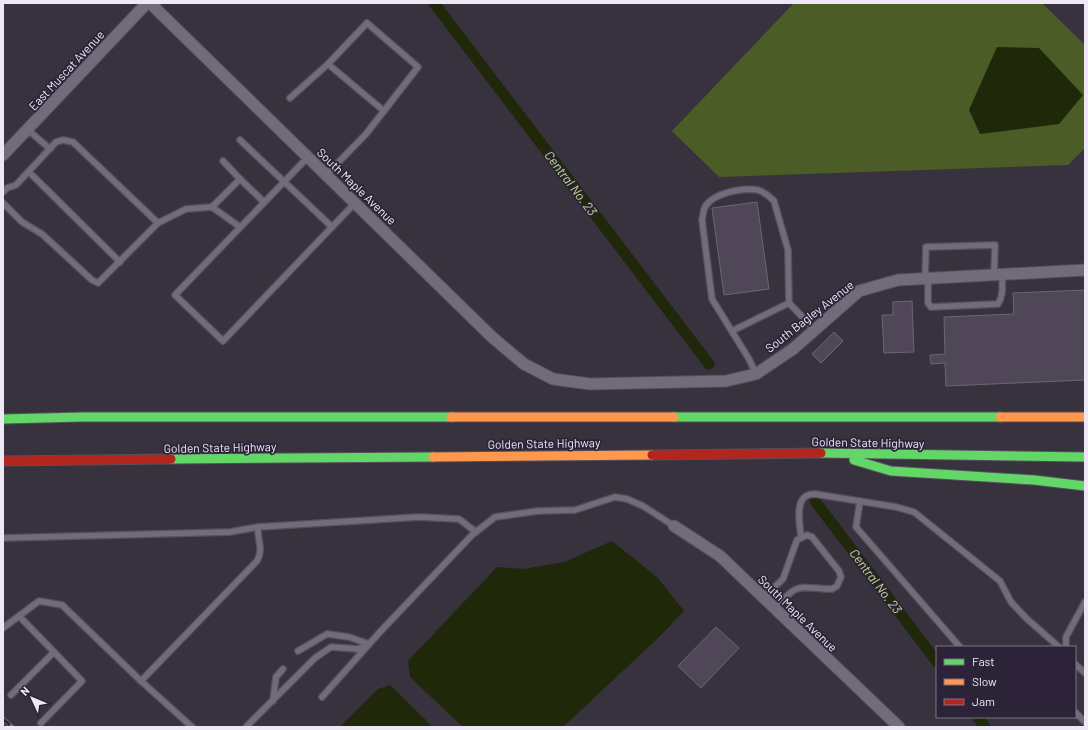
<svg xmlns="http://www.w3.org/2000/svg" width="1088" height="730" viewBox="0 0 1088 730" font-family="Barlow,sans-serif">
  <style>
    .green { fill: #4b5c27 }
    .water { fill: #1f2809 }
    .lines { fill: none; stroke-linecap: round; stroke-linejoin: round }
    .canal { stroke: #1f2809; stroke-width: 11 }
    .building { fill: #4f4657; stroke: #6b6671 }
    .lane-casing { stroke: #55505b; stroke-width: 8 }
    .street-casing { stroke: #55505b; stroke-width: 13 }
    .fast-casing { stroke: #55505b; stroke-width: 11 }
    .slow-casing { stroke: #55505b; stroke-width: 11 }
    .jam-casing { stroke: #55505b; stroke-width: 11 }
    .lane { stroke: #726b7a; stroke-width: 5.5 }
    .street { stroke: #726b7a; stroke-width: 11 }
    .fast { stroke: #63d668; stroke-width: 9 }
    .slow { stroke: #ff974d; stroke-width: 9 }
    .jam { stroke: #b3261e; stroke-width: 9 }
    .rail-casing { stroke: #746f7b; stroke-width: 4.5 }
    .rail { stroke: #2d2339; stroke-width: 3; stroke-dasharray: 9; stroke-linecap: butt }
    .labels { text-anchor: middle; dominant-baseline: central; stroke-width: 3.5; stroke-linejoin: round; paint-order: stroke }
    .street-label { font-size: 12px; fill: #eee8f6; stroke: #2d2339 }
    .water-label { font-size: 13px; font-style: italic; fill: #bbdd81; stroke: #2d2339 }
  </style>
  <rect width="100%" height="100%" fill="#38323e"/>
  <path class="green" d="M794,3H1042L1085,45V148L1068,165L719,177L672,131Z"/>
  <g class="water">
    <path d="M997,47L1039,48L1083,95L1059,124L980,134L969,110Z"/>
    <path d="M612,541L658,578L684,611L658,638L563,727H463L410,677L408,661L497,567L524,569L564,562Z"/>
    <path d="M390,685L433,727H340L378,689Z"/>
  </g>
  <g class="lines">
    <g class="canal">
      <path d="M434,3L709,364"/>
      <path d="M815,501L937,662"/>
      <path d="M978,717L985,727"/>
    </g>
  </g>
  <g class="building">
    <path d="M757,202L769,289L724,295L712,208Z"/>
    <path d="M1085,290V380L946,386L945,363L931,364L930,355L945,354L944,317L1014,314L1013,293Z"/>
    <path d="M912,301L914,352L884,353L882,315H893V302Z"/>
    <path d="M834,332L843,341L821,363L812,354Z"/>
    <path d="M716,627L739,648L701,688L678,666Z"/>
  </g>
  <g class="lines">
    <g class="lane-casing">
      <g id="lane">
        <path d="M328,64L384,111"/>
        <path d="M290,98L328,64L367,23L418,67L366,134L326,175"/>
        <path d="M27,129L50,149"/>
        <path d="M240,140L332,227L355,203"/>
        <path d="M308,157L175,295L223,341L332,227"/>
        <path d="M223,161L240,179"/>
        <path d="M29,172L120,262"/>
        <path d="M3,192L7,188L16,185L56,142L63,140L73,142L158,223"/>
        <path d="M3,203L22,222L42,234L92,280L98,283L158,223L186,209L212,207L240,227"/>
        <path d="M212,207L240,179L264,202"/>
        <path d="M928,278V303L931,307L998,304C1004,295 1002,285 1002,274"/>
        <path d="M925,279L926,247L995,245L994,275"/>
        <path d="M732,331L789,303"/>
        <path d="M756,374L749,359L712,299L702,220C703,216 703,211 705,207C713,193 743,187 758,190C764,192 769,196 774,201L788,250L789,303L814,329"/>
        <path d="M860,501L856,527L960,647"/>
        <path d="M258,527L419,517L459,519L476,532"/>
        <path d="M801,536C800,527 795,502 806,496C808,495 812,494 815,494L896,507L914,512L1000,581L1011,602L1026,618L1059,647"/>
        <path d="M3,538L230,532L258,527C257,540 264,549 257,561L141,681L192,727"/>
        <path d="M763,598L783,579L797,540L807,535L812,537L839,571L841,577L837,586L832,589C796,588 801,581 774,608"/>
        <path d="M3,628L39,601L62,605L141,681"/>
        <path d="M1066,647V637L1085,602"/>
        <path d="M298,651L327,634L349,637L369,644"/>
        <path d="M1075,664L1085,673"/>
        <path d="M11,695L54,652L19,616"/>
        <path d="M322,697L379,633L472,535L495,517L538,511L575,510L615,497L627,499L643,506L674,526"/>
        <path d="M273,701L276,677L283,669"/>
        <path d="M1075,712L1085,722"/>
        <path d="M41,723L82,681L54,652"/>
        <path d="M246,727L315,658L331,647L358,649L367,645"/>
      </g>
    </g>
    <g class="street-casing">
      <g id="street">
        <path d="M150,3L492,337L524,364L553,379L590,384L726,381L756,374L793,349L859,291L898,280L1085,270"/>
        <path d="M3,155L147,3"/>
        <path d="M674,526L720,556L899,727"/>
      </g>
    </g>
    <g class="fast-casing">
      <g id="fast">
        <path d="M674,417H1000"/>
        <path d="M3,419L82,417H451"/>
        <path d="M821,453L1085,457"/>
        <path d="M171,459L433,457"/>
        <path d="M854,460L891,471L1034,480L1085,486"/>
      </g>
    </g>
    <g class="slow-casing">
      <g id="slow">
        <path d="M451,417H674"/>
        <path d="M1000,417H1085"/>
        <path d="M433,457L652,455"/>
      </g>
    </g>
    <g class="jam-casing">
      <g id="jam">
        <path d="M652,455L821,453"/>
        <path d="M3,461L171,459"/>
      </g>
    </g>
    <use href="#lane" class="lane"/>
    <use href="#street" class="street"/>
    <use href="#fast" class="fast"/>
    <use href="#slow" class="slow"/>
    <use href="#jam" class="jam"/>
    <g class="rail-casing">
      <path id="rail" d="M3,719L12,727"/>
    </g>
    <use href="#rail" class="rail"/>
  </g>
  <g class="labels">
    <g class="street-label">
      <text transform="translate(66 70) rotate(-47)">East Muscat Avenue</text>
      <text transform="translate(357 186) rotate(44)">South Maple Avenue</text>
      <text transform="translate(809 316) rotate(-38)">South Bagley Avenue</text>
      <text transform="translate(868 442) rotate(1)">Golden State Highway</text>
      <text transform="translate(544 443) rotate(-1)">Golden State Highway</text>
      <text transform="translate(220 447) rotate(-1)">Golden State Highway</text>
      <text transform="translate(798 613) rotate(44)">South Maple Avenue</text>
    </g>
    <g class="water-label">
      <text transform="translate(571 183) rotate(53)">Central No. 23</text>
      <text transform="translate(876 581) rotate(53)">Central No. 23</text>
    </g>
  </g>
  <rect width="1088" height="730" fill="none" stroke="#eee8f6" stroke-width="8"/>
  <rect x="936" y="646" width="140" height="72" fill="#2d2339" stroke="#7a7285"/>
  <rect x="944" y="659" width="20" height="6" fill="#63d668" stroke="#7a7285"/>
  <text x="972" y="666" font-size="12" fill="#eee8f6">Fast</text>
  <rect x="944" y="679" width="20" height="6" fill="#ff974d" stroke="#7a7285"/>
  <text x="972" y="686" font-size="12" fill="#eee8f6">Slow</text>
  <rect x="944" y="699" width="20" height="6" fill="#b3261e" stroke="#7a7285"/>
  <text x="972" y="706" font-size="12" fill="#eee8f6">Jam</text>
  <g transform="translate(32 698) rotate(314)" stroke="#2d2339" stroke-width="3" paint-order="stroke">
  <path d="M0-3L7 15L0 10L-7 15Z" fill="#eee8f6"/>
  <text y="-6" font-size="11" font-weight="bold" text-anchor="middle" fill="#eee8f6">N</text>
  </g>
</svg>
